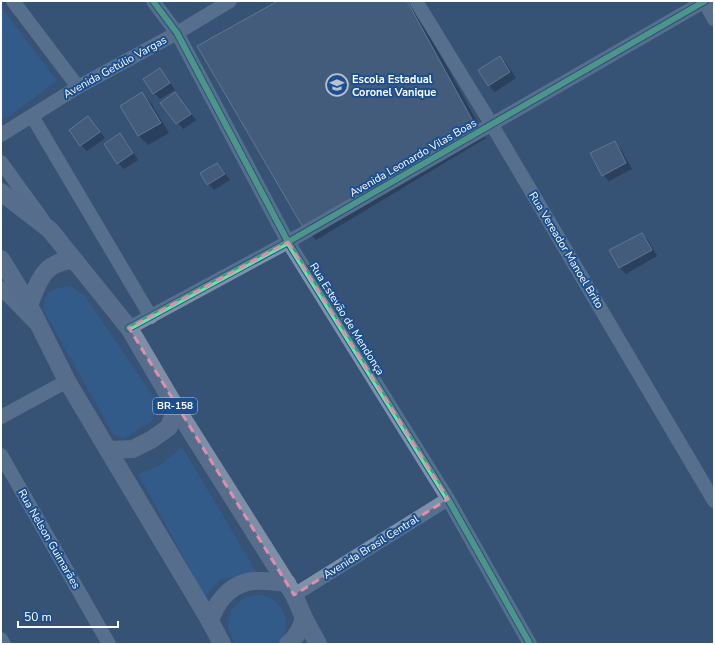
<svg xmlns="http://www.w3.org/2000/svg" width="715" height="645" viewBox="0 0 715 645" font-family="'Nunito Sans',sans-serif">
  <style>
    .green { fill: #2f66a5 }
    .shadow { fill: #0007 }
    .building { fill: #526984; stroke: #92a2b6 }
    .lines { fill: none; stroke-linecap: round; stroke-linejoin: round }
    .minor { stroke: #7d92a8; stroke-width: 14 }
    .major { stroke: #7d8ea7; stroke-width: 18 }
    .cycleway-casing { stroke: #1b4f8f; stroke-width: 8 }
    .cycleway { stroke: #66e7a1; stroke-width: 6 }
    .marked { fill: none; stroke: #e08cad; stroke-width: 3; stroke-dasharray: 8 5; stroke-linejoin: round }
    .labels { text-anchor: middle; dominant-baseline: central; stroke-width: 4; stroke-linejoin: round; paint-order: stroke }
    .shield { fill: #1b4f8f; stroke: #bbcadd; stroke-width: 1 }
    .shield-label { font-size: 10px; font-weight: bold; fill: #fff }
    .street-label { font-size: 11px; fill: #fff; stroke: #1b4f8f }
    .poi-label { font-size: 11px; font-weight: bold; fill: #fff; stroke: #1b4f8f; text-anchor: start }
  </style>
  <rect width="100%" height="100%" fill="#365274"/>
  <g class="green">
    <path d="M1,7L57,81L9,116L1,119Z"/>
    <path d="M70,286L85,296L159,405L151,422L123,439L113,434L43,309C46,289 52,289 70,286Z"/>
    <path d="M182,447L258,575L221,579L205,596L138,474L161,465Z"/>
    <path d="M253,595C259,595 266,595 271,599C288,608 291,631 278,644H236C221,623 229,603 253,595Z"/>
  </g>
  <g class="shadow">
    <path d="M281,1H411L486,138L316,240L304,228Z"/>
    <path d="M500,57L506,63L516,78L495,92L489,86L479,70Z"/>
    <path d="M160,69L165,75L175,90L160,99L154,93L144,79Z"/>
    <path d="M142,94L151,103L169,133L148,145L139,136L121,106Z"/>
    <path d="M175,94L196,120L183,129L162,103Z"/>
    <path d="M88,118L105,138L87,151L81,145Z"/>
    <path d="M120,135L126,141L138,160L124,169L118,163Z"/>
    <path d="M614,142L620,148L632,169L609,181L603,175Z"/>
    <path d="M217,164L223,170L230,180L214,190L208,184Z"/>
    <path d="M642,234L648,240L657,256L626,274L620,268L611,251Z"/>
  </g>
  <g class="building">
    <path d="M278,1H407L475,125L304,229L197,46Z"/>
    <path d="M500,56L510,72L488,86L478,70Z"/>
    <path d="M160,68L170,83L153,94L143,79Z"/>
    <path d="M142,92L161,123L138,136L120,106Z"/>
    <path d="M175,92L191,114L176,124L160,103Z"/>
    <path d="M88,116L100,132L80,146L69,130Z"/>
    <path d="M120,133L133,153L117,164L104,144Z"/>
    <path d="M615,141L626,163L602,176L590,153Z"/>
    <path d="M217,163L225,174L207,185L200,173Z"/>
    <path d="M642,233L652,250L619,268L609,250Z"/>
  </g>
  <g class="lines">
    <g class="minor">
      <path d="M13,1L78,87"/>
      <path d="M153,1L177,33L288,242L448,499L530,644"/>
      <path d="M416,1L492,125L714,501"/>
      <path d="M704,1L714,19"/>
      <path d="M32,116L151,317"/>
      <path d="M1,135L78,87L177,33L230,1"/>
      <path d="M1,162L43,220"/>
      <path d="M1,288L34,322"/>
      <path d="M129,328L288,242L705,1"/>
      <path d="M1,417L67,381"/>
      <path d="M1,455L109,644"/>
      <path d="M294,595L448,499"/>
      <path d="M1,639L4,644"/>
    </g>
    <g class="major">
      <path d="M1,192L50,230L129,328L176,408L294,595L304,618L318,644"/>
      <path d="M1,259L29,305L67,381L210,621L222,644"/>
      <path d="M29,305C39,281 43,262 73,260"/>
      <path d="M110,450L133,449L151,440L169,427L176,408"/>
      <path d="M210,621C216,603 228,587 247,582C260,579 274,582 287,583"/>
      <path d="M288,644C297,637 301,629 304,618"/>
    </g>
    <g class="cycleway-casing">
      <g id="cycleway">
        <path d="M153,1L177,33L288,242L448,499L530,644"/>
        <path d="M129,328L288,242L705,1"/>
      </g>
    </g>
    <use href="#cycleway" class="cycleway"/>
  </g>
  <path d="M0 0H715V645H0ZM288,242L448,499L294,595L129,328Z" fill="#365274" fill-opacity=".55" fill-rule="evenodd"/>
  <path class="marked" d="M288,242L448,499L294,595L129,328Z"/>
  <defs>
    <g id="school-ring" transform="scale(1.15)"><circle r="9.5" fill="#1b4f8f" stroke="#b9c2ce" stroke-width="1.5"/><path d="M0-5L7-2L0 1L-7-2ZM-4 1L0 2.5L4 1V4Q0 6-4 4Z" fill="#b9c2ce"/></g>
  </defs>
  <g fill-rule="evenodd">
    <use href="#school-ring" x="337" y="85"/>
  </g>
  <g class="labels">
    <rect class="shield" x="153" y="398" width="44" height="16" rx="3"/>
    <g class="shield-label">
      <text x="175" y="406">BR-158</text>
    </g>
    <g class="street-label">
      <text transform="translate(115 67) rotate(-29)">Avenida Getúlio Vargas</text>
      <text transform="translate(413 158) rotate(-30)">Avenida Leonardo Vilas Boas</text>
      <text transform="translate(566 250) rotate(59)">Rua Vereador Manoel Brito</text>
      <text transform="translate(347 319) rotate(58)">Rua Estevão de Mendonça</text>
      <text transform="translate(49 539) rotate(60)">Rua Nelson Guimarães</text>
      <text transform="translate(371 547) rotate(-32)">Avenida Brasil Central</text>
    </g>
    <g class="poi-label">
      <text x="352" y="79">Escola Estadual<tspan x="352" dy="13">Coronel Vanique</tspan></text>
    </g>
  </g>
  <rect width="715" height="645" fill="none" stroke="#ffffff" stroke-width="4"/>
  <path d="M18 621v6h100v-6" fill="none" stroke="#ffffff" stroke-width="2"/>
  <text x="24" y="621" font-size="12" fill="#ffffff" stroke="#1b4f8f" stroke-width="3" paint-order="stroke">50 m</text>
</svg>
